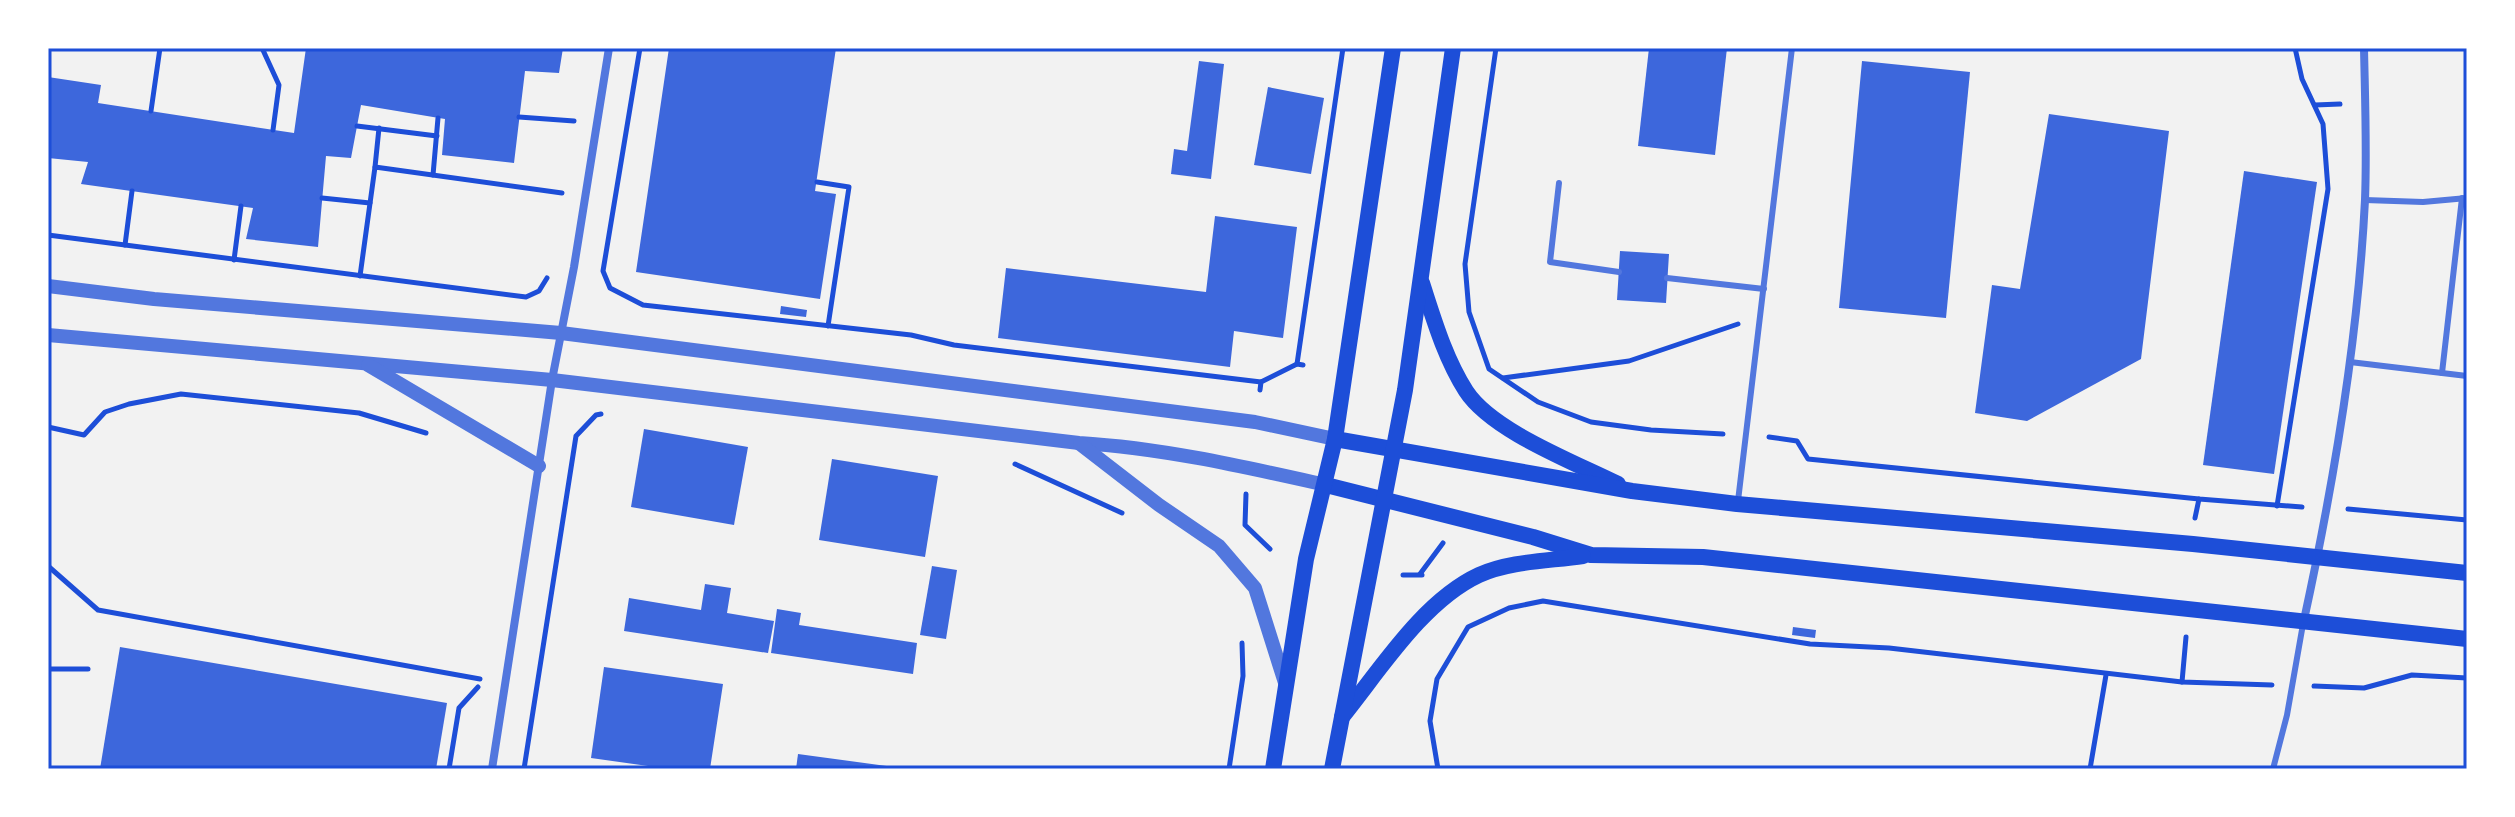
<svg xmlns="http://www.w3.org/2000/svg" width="2515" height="817" viewBox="0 0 2515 817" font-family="Karla,sans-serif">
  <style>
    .building { fill: #3d67dc }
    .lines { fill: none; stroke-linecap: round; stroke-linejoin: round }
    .path { stroke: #1d4ed8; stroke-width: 5 }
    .service { stroke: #5277de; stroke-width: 6 }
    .minor { stroke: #5277de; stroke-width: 8 }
    .tertiary { stroke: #5277de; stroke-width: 14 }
    .secondary { stroke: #1d4ed8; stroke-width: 16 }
    .neatline { fill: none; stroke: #1d4ed8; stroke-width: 3 }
  </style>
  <rect width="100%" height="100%" fill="#f2f2f2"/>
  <g class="building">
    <path d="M306,48H563L559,73L525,71L514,163L442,155L445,119L361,105L351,158L326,156L318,247L246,239L253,208L81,184L88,162L48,158V77L101,85L98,103L294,133Z"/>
    <path d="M669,48H836L815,191L836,194L820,299L636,272Z"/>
    <path d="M1649,48H1727L1715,155L1638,146Z"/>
    <path d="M1199,61L1224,64L1211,179L1171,174L1174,149L1187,151Z"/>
    <path d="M1862,61L1970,72L1946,318L1839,308Z"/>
    <path d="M1268,87L1324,98L1311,174L1254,165Z"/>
    <path d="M2049,114L2169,131L2141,359L2027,421L1975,413L1992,285L2020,289Z"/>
    <path d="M2244,171L2317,182L2274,474L2203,465Z"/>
    <path d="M1215,216L1297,227L1283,338L1234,331L1230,367L998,338L1006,268L1206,292Z"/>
    <path d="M1620,251L1669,254L1666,303L1617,300Z"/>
    <path d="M781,306L807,310L806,317L780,314Z"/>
    <path d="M644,429L748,447L734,525L631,507Z"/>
    <path d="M832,459L938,476L925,557L819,540Z"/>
    <path d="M932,566L957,570L946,639L920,635Z"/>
    <path d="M705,584L731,588L727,613L774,621L768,653L624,631L629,598L701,610Z"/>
    <path d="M777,609L801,613L799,625L917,643L913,674L771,653Z"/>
    <path d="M1793,627L1816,630L1815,638L1792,635Z"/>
    <path d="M120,647L447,703L436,769H100Z"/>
    <path d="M604,667L723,684L710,769H648V766L591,758Z"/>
    <path d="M798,754L894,767V769H796Z"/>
  </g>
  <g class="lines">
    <g class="path">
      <path d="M262,48L279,85L273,130"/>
      <path d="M640,48L603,271L610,288L643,305L911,335L954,345L1261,382"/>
      <path d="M1496,48L1465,264L1469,312L1489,369L1538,402L1591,422L1651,430L1723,434"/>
      <path d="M2315,105L2340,104"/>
      <path d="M151,111L160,48"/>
      <path d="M519,117L574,121"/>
      <path d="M357,126L437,136"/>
      <path d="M375,167L379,128"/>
      <path d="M433,175L438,118"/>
      <path d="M817,182L849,187L828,326"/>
      <path d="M322,198L370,203"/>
      <path d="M48,235L526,297L539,291L547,278"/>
      <path d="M125,245L132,191"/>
      <path d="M234,260L241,206"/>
      <path d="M360,276L375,167L562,193"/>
      <path d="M1297,364L1343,48"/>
      <path d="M1503,378L1629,361L1738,324"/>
      <path d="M1260,390L1261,382L1297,364L1303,365"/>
      <path d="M48,427L84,435L105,412L129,404L181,394L359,413L426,433"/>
      <path d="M1769,437L1797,441L1808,459L2199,499L2302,507"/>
      <path d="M1015,464L1122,513"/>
      <path d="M1246,494L1245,525L1270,549"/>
      <path d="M2277,506L2328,189L2323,124L2302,79L2295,48"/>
      <path d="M2348,509L2467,520"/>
      <path d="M2195,518L2199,499"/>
      <path d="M48,566L98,610L480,679"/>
      <path d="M1420,574L1443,543"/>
      <path d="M1403,575H1422"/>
      <path d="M48,669H88"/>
      <path d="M2182,682L2186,637"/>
      <path d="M2314,686L2364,688L2412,675L2467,678"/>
      <path d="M449,769L459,708L478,687"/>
      <path d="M524,769L576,436L596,415L601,414"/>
      <path d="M1229,769L1243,676L1242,643"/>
      <path d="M1438,769L1430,721L1437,679L1468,627L1509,608L1543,601L1810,644L1889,648L2182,682L2272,685"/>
      <path d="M2090,769L2106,675"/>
    </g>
    <g class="service">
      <path d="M1559,183L1550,262L1619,272"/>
      <path d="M2365,200L2423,202L2467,198"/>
      <path d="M1667,278L1764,289"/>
      <path d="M2350,362L2467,376"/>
      <path d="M2442,373L2462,198"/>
      <path d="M1738,501L1792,48"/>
      <path d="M2273,769L2287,715L2303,624"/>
    </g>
    <g class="minor">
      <path d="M2304,620C2334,482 2358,341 2365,200C2367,149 2365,98 2364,48"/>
      <path d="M492,769L552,380L574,267L609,48"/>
    </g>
    <g class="tertiary">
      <path d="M48,286L154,299L561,333L1255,422L1335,439"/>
      <path d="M48,335L552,380L1079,443C1163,448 1245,467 1326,485"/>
      <path d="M368,365L539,466"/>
      <path d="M1080,444L1159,505L1219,546L1255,588L1286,686"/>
    </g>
    <g class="secondary">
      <path d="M1422,283C1434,320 1445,358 1466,391C1492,431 1574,462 1618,484"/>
      <path d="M1335,439L1632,491L1737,504L2193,544L2467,573"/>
      <path d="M1326,485L1533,537L1591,555L1703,557L2467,639"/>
      <path d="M1342,717C1380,670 1423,601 1479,575C1510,561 1550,561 1583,556"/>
      <path d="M1273,769L1306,559L1335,439L1393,48"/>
      <path d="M1332,769L1405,390L1453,48"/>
    </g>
  </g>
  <rect width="2515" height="817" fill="none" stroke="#ffffff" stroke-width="100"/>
  <rect x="50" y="50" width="2415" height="717" class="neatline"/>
</svg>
